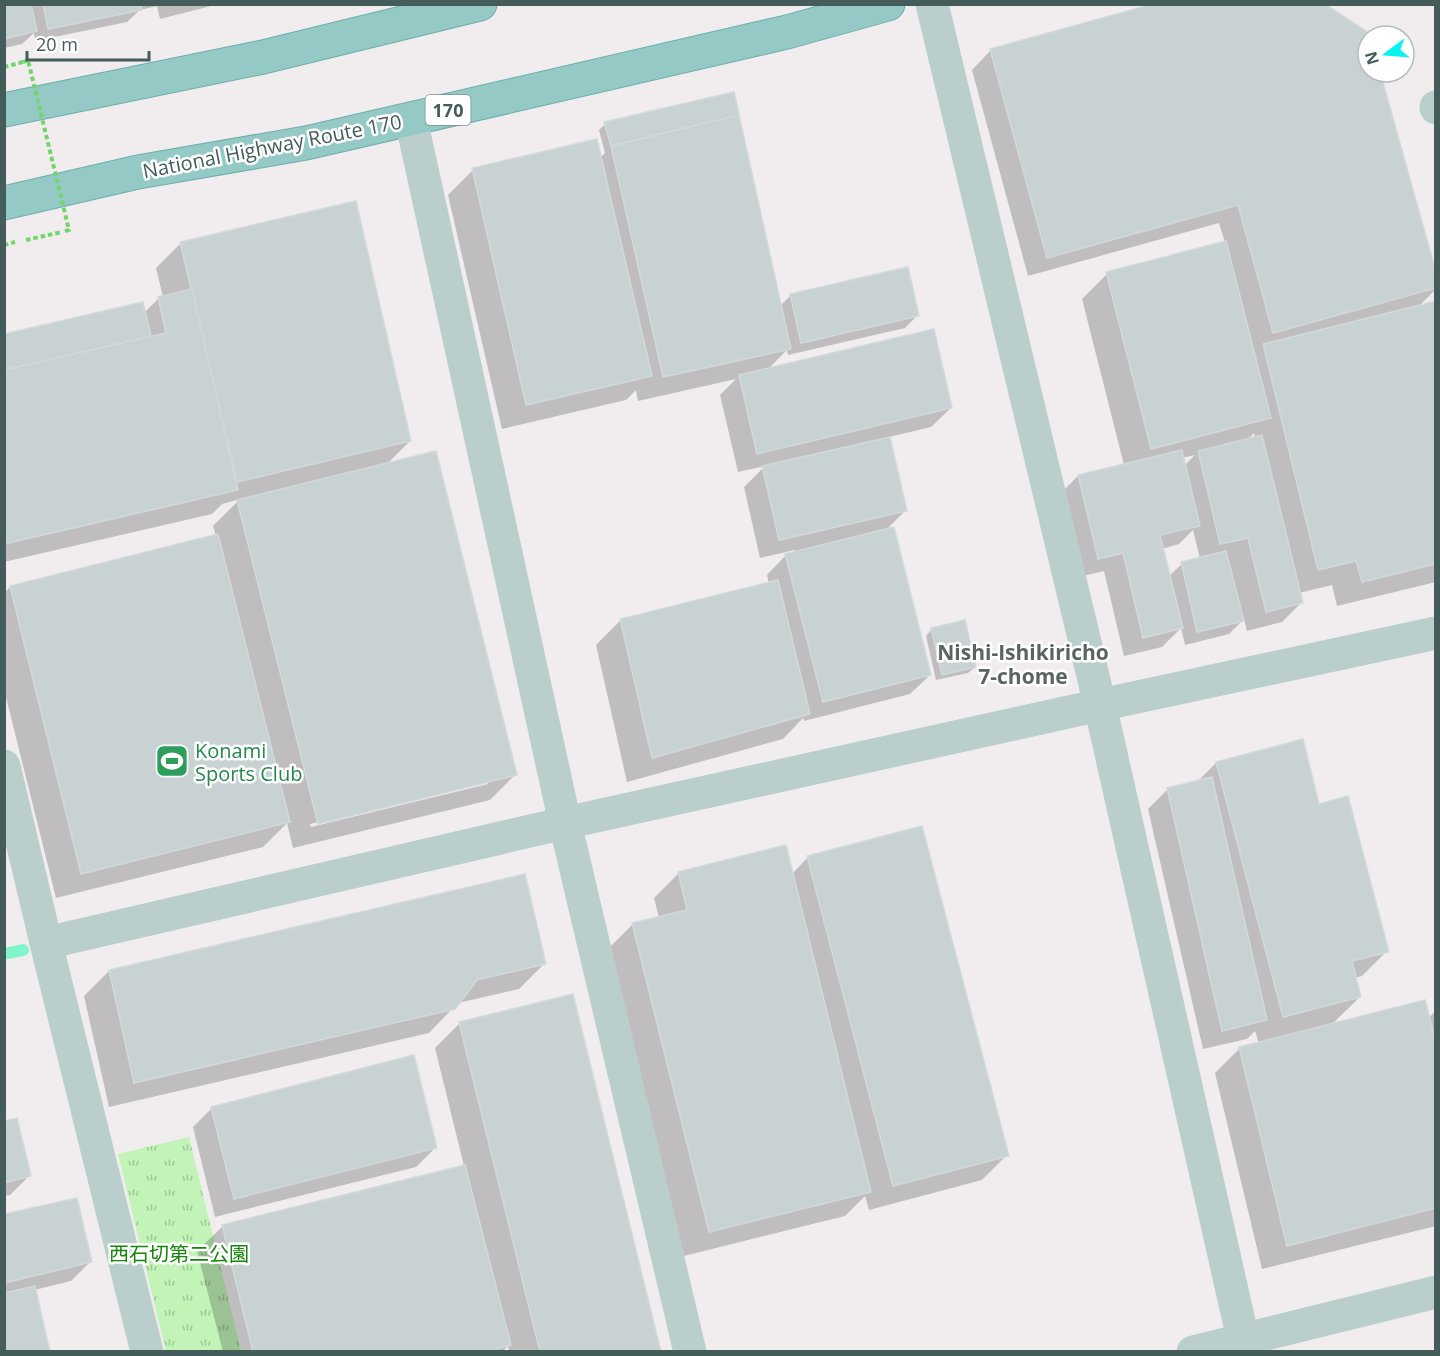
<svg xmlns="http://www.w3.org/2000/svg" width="1440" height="1356" viewBox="0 0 1440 1356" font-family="'Open Sans','Noto Sans JP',sans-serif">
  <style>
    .park { fill: url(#park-tufts) }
    .shadow { fill: #0003; fill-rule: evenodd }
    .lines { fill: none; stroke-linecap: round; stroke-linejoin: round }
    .stream { stroke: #80f5ca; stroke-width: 12 }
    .building { fill: #c9d2d3; stroke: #d1d9da; stroke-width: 1.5 }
    .trunk-casing { stroke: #6baeab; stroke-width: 35 }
    .path { stroke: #72d56c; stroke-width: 4; stroke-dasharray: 4.5 3; stroke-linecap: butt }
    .minor { stroke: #bacfcc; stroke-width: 33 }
    .trunk { stroke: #95c9c6; stroke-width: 33 }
    .path-bridge { stroke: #72d56c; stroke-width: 4; stroke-dasharray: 4.5 3; stroke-linecap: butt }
    .labels { text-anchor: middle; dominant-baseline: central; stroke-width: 5; stroke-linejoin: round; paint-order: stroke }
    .shield { fill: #fff; stroke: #7c8e8c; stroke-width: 1.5 }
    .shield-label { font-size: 18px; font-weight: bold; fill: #445d5b }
    .street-label { font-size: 20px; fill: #445d5b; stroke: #fff }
    .leisure-label { font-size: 20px; fill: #27864d; stroke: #fff; text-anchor: start }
    .park-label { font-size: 20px; fill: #16860d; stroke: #fff }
    .neighbourhood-label { font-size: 21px; font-weight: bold; fill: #5a6463; stroke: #fff }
  </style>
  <defs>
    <pattern id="park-tufts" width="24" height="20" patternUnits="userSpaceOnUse" patternTransform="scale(1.5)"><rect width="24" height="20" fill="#c2f3b7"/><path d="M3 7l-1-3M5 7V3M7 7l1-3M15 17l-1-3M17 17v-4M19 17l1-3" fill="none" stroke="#9fc898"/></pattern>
  </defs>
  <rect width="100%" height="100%" fill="#f1edef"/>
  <path class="park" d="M189,1137L241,1351H166L118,1154Z"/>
  <g class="shadow">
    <path d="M4,4L30,8L34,4H219L160,19L157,6L140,10L127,22L35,41L34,33L22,44L4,48Z"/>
    <path d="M1158,4L1369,36L1368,72H1379L1436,278V289L1417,308L1436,303V582L1337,606L1332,585L1299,593L1301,603L1282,622L1247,631L1244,619L1229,634L1185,645L1181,628L1162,647L1124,656L1104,571L1079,577L1059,495L1078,476L1124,465L1082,299L1107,274L1225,243L1219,223L1028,276L972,70L991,50ZM1254,433L1255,438L1247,440ZM1195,455L1184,466L1182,458ZM1193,530L1200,559L1182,564L1169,576L1162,549L1179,544Z"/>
    <path d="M605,124L780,306L791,295L918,315L905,328L788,355L787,350L768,369L951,408L931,427L889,437L905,511L885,531L930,675L910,694L804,721L803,718L783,739L627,782L596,645L621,620L769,584L767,575L786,555L795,553V550L760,558L744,487L765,466L738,472L720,395L736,379L638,401L636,390L626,400L502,429L448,195L473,170L600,158L605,153L599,130Z"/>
    <path d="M181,243L410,441L386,465L515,775L490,800L293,848L287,823L263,847L56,898L4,689V593L10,587L216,536L213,526L240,499L222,504L212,514L4,562V335L144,313L159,298L163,297L156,268ZM488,781V784L311,827L310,824Z"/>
    <path d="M932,629L975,667L968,673L936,680L926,636Z"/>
    <path d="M1216,763L1318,806L1387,951L1362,976L1355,978L1360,997L1331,1025L1428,1018L1436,1011V1226L1262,1269L1215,1073L1240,1048L1259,1044L1255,1031L1247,1039L1203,1049L1148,809L1167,790L1196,783Z"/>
    <path d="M808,857L1007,1155L982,1180L869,1210L865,1196L845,1216L684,1256L608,949L633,924L659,918L654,898L679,873L792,874Z"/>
    <path d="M544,964L519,989L458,1003L429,1033L109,1107L84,996L109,971Z"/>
    <path d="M460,1023L660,1352H509L508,1346L502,1352H223L197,1251L222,1227L464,1166L435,1048Z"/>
    <path d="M212,1108L436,1147L416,1167L215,1217L193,1127Z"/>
    <path d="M4,1122L29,1176L10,1195L4,1196Z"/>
    <path d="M4,1216L90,1262L71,1281L34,1290L4,1352Z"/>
  </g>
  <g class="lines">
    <path class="stream" d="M4,954L23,950"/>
  </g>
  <g class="building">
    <path d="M4,4H31L37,31L4,39Z"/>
    <path d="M43,4H141L142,10L48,29Z"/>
    <path d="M1153,4H1325L1369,33L1370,36H1368V72H1380L1436,272V288L1273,333L1238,205L1047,258L990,49Z"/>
    <path d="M734,92L739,115L611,146L604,122Z"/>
    <path d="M739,115L791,349L663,377L611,146Z"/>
    <path d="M597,139L652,376L526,405L472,168Z"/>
    <path d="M356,201L411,441L237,482L180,242Z"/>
    <path d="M1226,241L1271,418L1151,449L1106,272Z"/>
    <path d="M908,267L919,316L801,343L790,294Z"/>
    <path d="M192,289L238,490L4,544V370L166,333L158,297Z"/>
    <path d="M1436,301V564L1362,582L1356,561L1318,570L1263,344Z"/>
    <path d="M143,302L151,336L4,370V334Z"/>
    <path d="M934,329L952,408L757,454L739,375Z"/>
    <path d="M1262,435L1303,603L1266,612L1248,538L1220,544L1198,451Z"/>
    <path d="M890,437L907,511L779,540L762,466Z"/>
    <path d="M1182,450L1200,526L1160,535L1183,628L1143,638L1123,553L1098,559L1078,475Z"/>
    <path d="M436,451L517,775L318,824L237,500Z"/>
    <path d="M894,527L931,675L823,702L785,554Z"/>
    <path d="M218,534L290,822L81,874L10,586Z"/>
    <path d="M1226,551L1244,621L1197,632L1181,562Z"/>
    <path d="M778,580L810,714L652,758L620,619Z"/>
    <path d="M965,620L976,667L942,675L931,628Z"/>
    <path d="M1303,739L1319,804L1348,796L1389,952L1352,961L1361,997L1283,1017L1216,762Z"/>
    <path d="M1212,777L1267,1020L1222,1031L1167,788Z"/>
    <path d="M922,826L1009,1156L893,1186L807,856Z"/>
    <path d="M786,845L871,1192L709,1232L632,923L687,910L678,872Z"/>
    <path d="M525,874L546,964L477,980L455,1009L134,1083L109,970Z"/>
    <path d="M573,994L661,1352H540L459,1022Z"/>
    <path d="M1425,1000L1436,1042V1208L1287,1246L1239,1047Z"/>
    <path d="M414,1055L437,1148L234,1199L211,1107Z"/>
    <path d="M17,1118L31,1176L4,1183V1121Z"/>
    <path d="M465,1165L511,1345L486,1352H253L222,1225Z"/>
    <path d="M77,1198L92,1262L4,1283V1214Z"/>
    <path d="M35,1286L50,1352H4V1293Z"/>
  </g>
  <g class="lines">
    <g class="trunk-casing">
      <g id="trunk">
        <path d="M4,110L263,57L480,4"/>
        <path d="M4,203L138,172L306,143L787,32L888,4"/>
      </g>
    </g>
    <g class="path">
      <path d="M4,67L23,62"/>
      <path d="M26,240L62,232"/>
      <path d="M4,245L15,242"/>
    </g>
    <g class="minor">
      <path d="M932,4L1100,705L1243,1339"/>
      <path d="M1436,107V108"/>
      <path d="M411,119L565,823L690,1352"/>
      <path d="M4,766L46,943L147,1352"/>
      <path d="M46,943L565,823L1100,705L1436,633"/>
      <path d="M1193,1352L1436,1292"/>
    </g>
    <use href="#trunk" class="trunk"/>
    <path class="path-bridge" d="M23,62L28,60L69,230L62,232"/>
  </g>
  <defs>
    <g id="stadium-square" transform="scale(1.725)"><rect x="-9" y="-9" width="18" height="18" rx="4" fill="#2e9e5b" stroke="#fff"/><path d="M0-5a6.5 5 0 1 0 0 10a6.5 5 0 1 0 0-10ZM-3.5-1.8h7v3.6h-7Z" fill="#fff"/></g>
  </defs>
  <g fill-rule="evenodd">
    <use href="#stadium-square" x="172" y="761"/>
  </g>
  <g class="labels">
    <rect class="shield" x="425.5" y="95" width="45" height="30" rx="4.5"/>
    <g class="shield-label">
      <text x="448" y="110">170</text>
    </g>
    <g class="street-label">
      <text transform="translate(272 146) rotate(-11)">National Highway Route 170</text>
    </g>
    <g class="leisure-label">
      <text x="195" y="750">Konami<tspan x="195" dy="23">Sports Club</tspan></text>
    </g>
    <g class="park-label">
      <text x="179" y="1253">西石切第二公園</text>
    </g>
    <g class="neighbourhood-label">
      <text x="1023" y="652">Nishi-Ishikiricho<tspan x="1023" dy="24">7-chome</tspan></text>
    </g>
  </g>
  <rect width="1440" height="1356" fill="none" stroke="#445d5b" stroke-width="12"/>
  <g transform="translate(1386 54) rotate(254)"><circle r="28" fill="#ffffff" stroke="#b4bebd" stroke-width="1.5"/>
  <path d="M0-4.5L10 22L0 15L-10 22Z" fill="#07f2f0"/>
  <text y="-9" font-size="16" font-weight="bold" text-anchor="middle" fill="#445d5b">N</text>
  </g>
  <path d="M27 51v9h122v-9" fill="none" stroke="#445d5b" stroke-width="3"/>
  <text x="36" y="51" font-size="18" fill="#445d5b" stroke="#ffffff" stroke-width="4.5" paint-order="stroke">20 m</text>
</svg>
